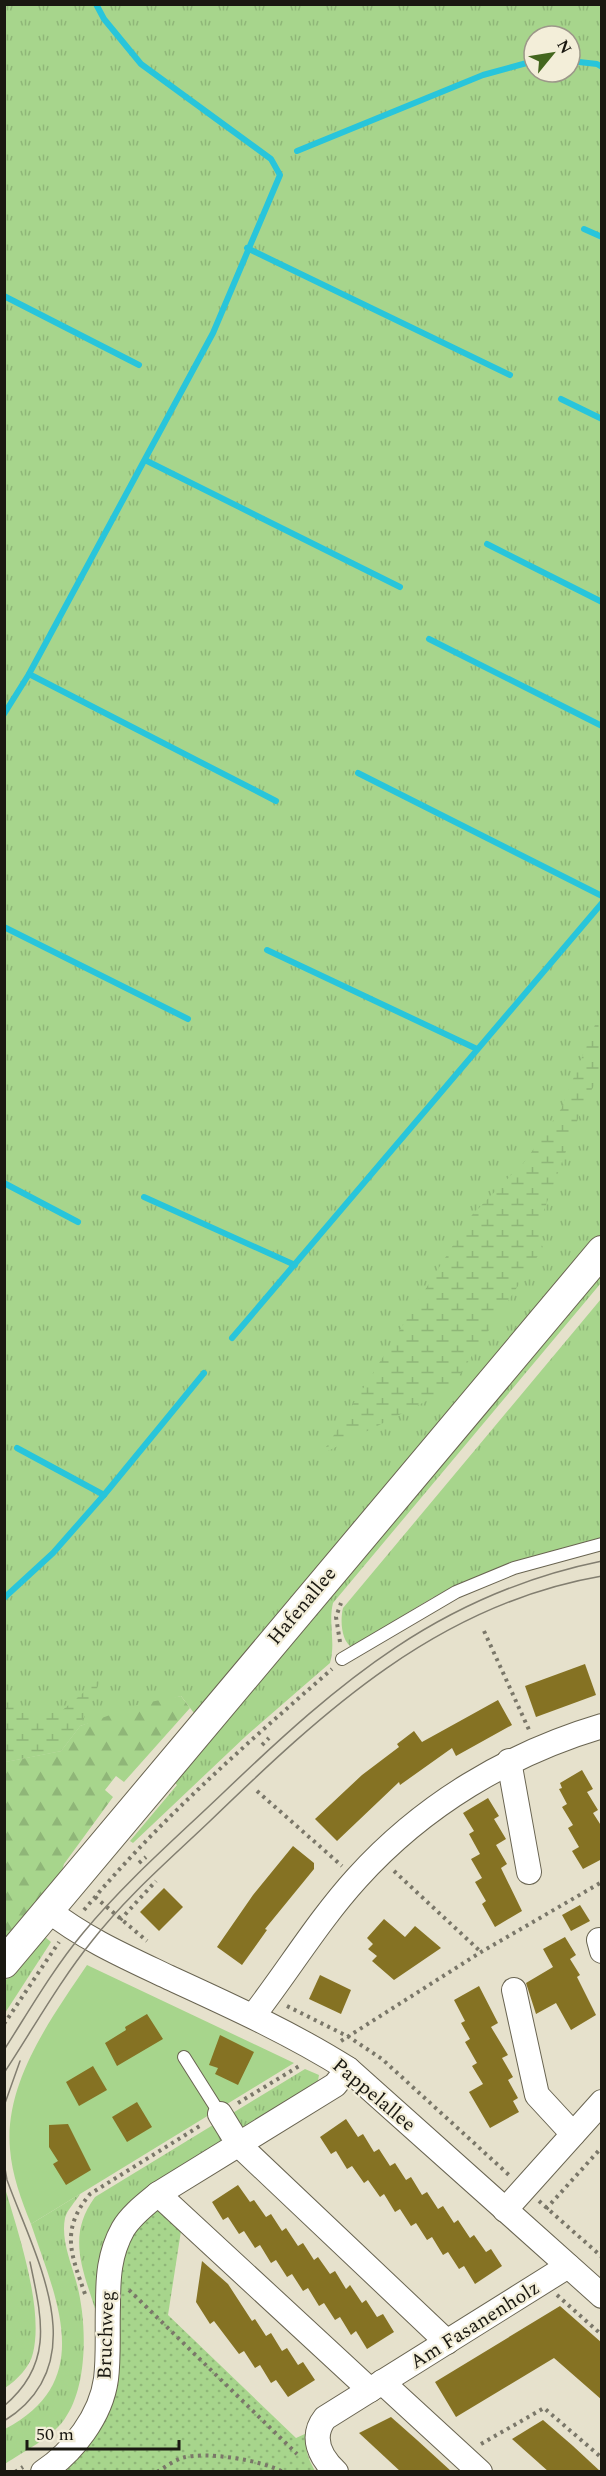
<svg xmlns="http://www.w3.org/2000/svg" width="606" height="2476" viewBox="0 0 606 2476" font-family="Spectral,serif">
  <style>
    .grass { fill: url(#grass-tufts); fill-rule: evenodd }
    .forest { fill: url(#forest-firs) }
    .wetland { fill: url(#wetland-marsh) }
    .park { fill: url(#park-dots) }
    .garden { fill: #a7d58c }
    .lines { fill: none; stroke-linecap: round; stroke-linejoin: round }
    .stream { stroke: #28c5db; stroke-width: 6 }
    .building { fill: #857223 }
    .service-casing { stroke: #696451; stroke-width: 14 }
    .minor-casing { stroke: #696451; stroke-width: 26 }
    .tertiary-casing { stroke: #696451; stroke-width: 32 }
    .path { stroke: #7a7769; stroke-width: 4; stroke-dasharray: 3 4.5; stroke-linecap: butt }
    .service { stroke: #fff; stroke-width: 12 }
    .minor { stroke: #fff; stroke-width: 24 }
    .tertiary { stroke: #fff; stroke-width: 30 }
    .tram { stroke: #827e70; stroke-width: 1.5 }
    .labels { text-anchor: middle; dominant-baseline: central; stroke-width: 4.5; stroke-linejoin: round; paint-order: stroke }
    .street-label { font-size: 20px; fill: #1a1811; stroke: #f3eed9 }
  </style>
  <defs>
    <pattern id="grass-tufts" width="24" height="20" patternUnits="userSpaceOnUse" patternTransform="scale(1.5)"><rect width="24" height="20" fill="#a7d58c"/><path d="M3 7l-1-3M5 7V3M7 7l1-3M15 17l-1-3M17 17v-4M19 17l1-3" fill="none" stroke="#8fb678"/></pattern>
    <pattern id="forest-firs" width="22" height="20" patternUnits="userSpaceOnUse" patternTransform="scale(1.5)"><rect width="22" height="20" fill="#a7d58c"/><path d="M5 1l3.5 6h-7zM16 11l3.5 6h-7z" fill="#8fb678"/></pattern>
    <pattern id="wetland-marsh" width="20" height="14" patternUnits="userSpaceOnUse" patternTransform="scale(1.5)"><rect width="20" height="14" fill="#a7d58c"/><path d="M1 5h8M5 5V1M11 12h8M15 12V8" fill="none" stroke="#8fb678"/></pattern>
    <pattern id="park-dots" width="8" height="8" patternUnits="userSpaceOnUse" patternTransform="scale(1.5)"><rect width="8" height="8" fill="#a7d58c"/><path d="M2 2h.1M6 6h.1" fill="none" stroke="#8fb678" stroke-width="1.8" stroke-linecap="round"/></pattern>
  </defs>
  <rect width="100%" height="100%" fill="#e6e1cc"/>
  <g class="grass">
    <path d="M5,5H601V1237L197,1717L181,1696L80,1726L61,1751L5,1762ZM534,36H570V72H534Z"/>
    <path d="M601,1271V1283L333,1603C328,1623 336,1643 330,1663L246,1736L133,1843L130,1841L177,1785L172,1780Z"/>
    <path d="M601,1299V1538C553,1551 506,1563 460,1584C422,1601 388,1626 353,1648C341,1642 340,1620 343,1608Z"/>
    <path d="M45,1937L51,1942L5,2013V1981Z"/>
    <path d="M305,2069L319,2075L317,2086L148,2191L98,2319C86,2275 64,2239 95,2197Z"/>
    <path d="M5,2188C18,2232 44,2308 33,2353C30,2367 17,2380 5,2388Z"/>
    <path d="M80,2194C76,2201 67,2210 65,2218C61,2239 70,2260 76,2281C87,2319 89,2386 64,2420C50,2439 24,2451 5,2464V2429C97,2381 56,2299 31,2224Z"/>
  </g>
  <path class="forest" d="M181,1696L190,1708L124,1782L116,1776L105,1790L113,1797L64,1864L59,1882L5,1940V1762L61,1751L80,1726L140,1704Z"/>
  <g class="wetland">
    <path d="M601,1010V1075L585,1100L537,1229L543,1248L450,1389L322,1454L472,1215L526,1160L561,1109Z"/>
    <path d="M102,1677L80,1726L61,1751L5,1762V1694L23,1712L59,1713Z"/>
  </g>
  <path class="park" d="M155,2207L181,2231L168,2315L296,2438L307,2433C304,2449 308,2458 315,2471L60,2472L94,2432L120,2266L131,2237Z"/>
  <path class="garden" d="M87,1965L294,2063L31,2224C21,2199 12,2175 10,2149C4,2082 52,2017 87,1965Z"/>
  <g class="lines">
    <g class="stream">
      <path d="M570,61L597,64L602,67"/>
      <path d="M297,151L483,75L534,61"/>
      <path d="M584,229L602,237"/>
      <path d="M247,248L510,375"/>
      <path d="M4,296L139,365"/>
      <path d="M561,399L602,419"/>
      <path d="M145,460L400,587"/>
      <path d="M487,544L602,602"/>
      <path d="M429,639L602,726"/>
      <path d="M29,674L276,801"/>
      <path d="M4,714L29,674L213,333L280,175L271,159L141,64L104,19L96,4"/>
      <path d="M358,773L602,896"/>
      <path d="M4,927L188,1019"/>
      <path d="M267,950L477,1049"/>
      <path d="M4,1183L78,1222"/>
      <path d="M144,1197L295,1265"/>
      <path d="M232,1338L602,903"/>
      <path d="M17,1448L104,1495"/>
      <path d="M4,1598L53,1553L104,1495L204,1373"/>
    </g>
  </g>
  <g class="building">
    <path d="M585,1664L596,1695L536,1717L525,1686Z"/>
    <path d="M498,1700L512,1725L456,1756L452,1748L400,1785L399,1782L337,1841L315,1819L362,1775L399,1747L397,1744L414,1731L422,1742Z"/>
    <path d="M582,1770L593,1789L587,1792L598,1810L593,1813L602,1827V1859L583,1869L572,1851L579,1847L568,1828L573,1825L562,1807L567,1804L559,1789L562,1788L560,1783Z"/>
    <path d="M488,1798L499,1816L494,1819L506,1839L496,1845L507,1864L501,1868L522,1911L495,1927L482,1904L486,1901L475,1882L482,1878L471,1859L480,1854L469,1834L474,1831L463,1813Z"/>
    <path d="M293,1846L314,1863V1869L265,1929L267,1930L242,1965L217,1947L253,1895Z"/>
    <path d="M164,1888L183,1907L159,1931L140,1912Z"/>
    <path d="M580,1905L590,1921L571,1931L562,1915Z"/>
    <path d="M384,1919L405,1937L415,1926L441,1948L394,1980L372,1961L377,1956L368,1949L373,1944L367,1938Z"/>
    <path d="M565,1937L576,1955L570,1959L580,1975L577,1977L596,2015L571,2030L556,2003L536,2014L526,1983L553,1967L543,1949Z"/>
    <path d="M320,1975L351,1990L341,2014L309,1999Z"/>
    <path d="M479,1986L498,2023L491,2027L508,2055L502,2058L513,2077L508,2080L518,2098L513,2101L519,2112L490,2128L469,2092L483,2084L472,2066L477,2063L465,2042L470,2039L461,2023L465,2021L454,2000Z"/>
    <path d="M147,2014L163,2039L117,2066L105,2043L126,2030L125,2027Z"/>
    <path d="M220,2035L254,2052L238,2085L215,2074L218,2068L209,2065Z"/>
    <path d="M93,2066L107,2090L79,2106L66,2082Z"/>
    <path d="M137,2102L152,2127L127,2142L112,2117Z"/>
    <path d="M346,2119L358,2137L363,2134L374,2152L379,2149L390,2166L395,2163L406,2180L411,2177L422,2195L427,2192L438,2209L443,2206L454,2223L458,2220L470,2238L474,2235L486,2252L491,2249L502,2266L475,2284L464,2266L459,2269L448,2252L443,2255L432,2237L427,2240L416,2223L411,2226L400,2209L395,2212L384,2194L380,2197L368,2180L364,2183L352,2166L347,2169L336,2151L331,2154L320,2137Z"/>
    <path d="M68,2124L91,2170L66,2185L53,2164L58,2161L49,2147V2125Z"/>
    <path d="M238,2185L250,2202L254,2200L266,2217L271,2214L282,2231L286,2228L298,2246L303,2243L314,2260L318,2257L330,2274L335,2271L346,2289L350,2285L362,2303L366,2300L377,2317L383,2314L394,2332L367,2349L356,2331L351,2335L340,2317L335,2320L324,2303L319,2306L308,2288L303,2291L292,2274L287,2277L276,2260L271,2263L260,2245L255,2248L244,2231L239,2234L228,2217L223,2220L212,2202Z"/>
    <path d="M202,2261L228,2284L252,2321L255,2319L266,2336L271,2333L282,2351L287,2348L298,2365L303,2362L315,2380L288,2397L276,2380L271,2383L260,2365L255,2368L244,2351L239,2354L214,2321L210,2324L196,2302Z"/>
    <path d="M560,2306L602,2343V2400L554,2358L456,2417L435,2382Z"/>
    <path d="M391,2417L417,2440L452,2472H401L359,2433Z"/>
    <path d="M543,2420L573,2446L601,2472H549L512,2439Z"/>
  </g>
  <g class="lines">
    <g class="service-casing">
      <g id="service">
        <path d="M342,1659L456,1592L514,1568L602,1544"/>
        <path d="M184,2057L220,2114"/>
      </g>
    </g>
    <g class="minor-casing">
      <g id="minor">
        <path d="M509,1761L529,1872"/>
        <path d="M48,1910C85,1939 126,1957 168,1977C229,2005 291,2033 348,2069L602,2296"/>
        <path d="M599,1940L602,1951"/>
        <path d="M514,1990L537,2095L573,2134"/>
        <path d="M253,2016C288,1971 318,1921 357,1878C423,1805 508,1754 602,1726"/>
        <path d="M220,2114L239,2145L447,2342"/>
        <path d="M158,2194L370,2390"/>
        <path d="M505,2210L602,2102"/>
        <path d="M382,2382L480,2472"/>
        <path d="M43,2472C73,2452 101,2416 106,2379C109,2355 107,2330 108,2305C108,2278 109,2254 123,2229C131,2215 146,2204 158,2194L335,2085L348,2069"/>
        <path d="M336,2472C320,2457 310,2437 325,2418L568,2266"/>
      </g>
    </g>
    <g class="tertiary-casing">
      <path id="tertiary" d="M4,1963L602,1251"/>
    </g>
    <g class="path">
      <path d="M484,1631L530,1732"/>
      <path d="M340,1642L336,1617L341,1603"/>
      <path d="M262,1745L269,1738"/>
      <path d="M257,1791L342,1866"/>
      <path d="M139,1863L146,1857"/>
      <path d="M394,1871L481,1952"/>
      <path d="M95,1897L147,1941"/>
      <path d="M84,1910C159,1820 244,1746 332,1669"/>
      <path d="M120,1920L156,1881"/>
      <path d="M287,2006L349,2037L382,2059L509,2175"/>
      <path d="M4,2024L59,1942"/>
      <path d="M341,2041L481,1952L602,1882"/>
      <path d="M238,2103L301,2065"/>
      <path d="M539,2201L602,2257"/>
      <path d="M546,2209L602,2147"/>
      <path d="M129,2290L297,2454"/>
      <path d="M85,2294C71,2254 60,2230 90,2194L203,2124"/>
      <path d="M557,2295L602,2335"/>
      <path d="M481,2444L544,2408L602,2458"/>
      <path d="M15,2472L23,2467"/>
      <path d="M157,2472C165,2467 173,2461 182,2458C205,2451 262,2460 283,2472"/>
    </g>
    <use href="#service" class="service"/>
    <use href="#minor" class="minor"/>
    <use href="#tertiary" class="tertiary"/>
    <g class="tram">
      <path d="M4,2050C29,2011 53,1969 83,1933C125,1882 176,1838 224,1792C339,1682 440,1594 602,1561"/>
      <path d="M4,2073C33,2029 59,1982 92,1941C126,1897 169,1860 209,1822C324,1711 438,1604 602,1576"/>
      <path d="M4,2106L20,2061"/>
      <path d="M4,2163L7,2180C35,2257 97,2363 4,2421"/>
      <path d="M4,2406C54,2364 42,2319 30,2262"/>
    </g>
  </g>
  <g class="labels">
    <g class="street-label">
      <text transform="translate(302 1606) rotate(-50)">Hafenallee</text>
      <text transform="translate(374 2095) rotate(40)">Pappelallee</text>
      <text transform="translate(475 2325) rotate(-32)">Am Fasanenholz</text>
      <text transform="translate(106 2335) rotate(-88)">Bruchweg</text>
    </g>
  </g>
  <rect width="606" height="2476" fill="none" stroke="#1a1811" stroke-width="12"/>
  <g transform="translate(552 54) rotate(60)"><circle r="28" fill="#f3eed9" stroke="#9c9889" stroke-width="1.5"/>
  <path d="M0-4.5L10 22L0 15L-10 22Z" fill="#43661e"/>
  <text y="-9" font-size="16" font-weight="bold" text-anchor="middle" fill="#1a1811">N</text>
  </g>
  <path d="M27 2440v9h152v-9" fill="none" stroke="#1a1811" stroke-width="3"/>
  <text x="36" y="2440" font-size="18" fill="#1a1811" stroke="#f3eed9" stroke-width="4.5" paint-order="stroke">50 m</text>
</svg>
